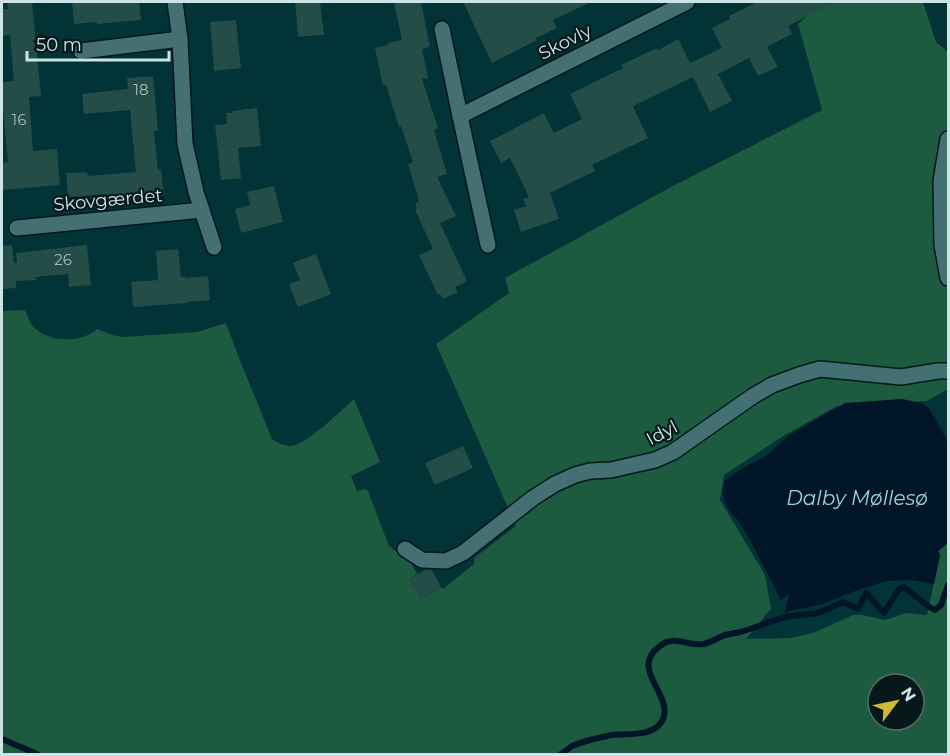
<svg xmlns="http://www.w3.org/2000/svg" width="950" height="756" viewBox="0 0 950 756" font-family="Montserrat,sans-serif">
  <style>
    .green { fill: #1c5b40; fill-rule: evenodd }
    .water { fill: #001527 }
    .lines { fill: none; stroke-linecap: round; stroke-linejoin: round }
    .stream { stroke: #001527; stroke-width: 6 }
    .building { fill: #234d46 }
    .street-casing { stroke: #03181a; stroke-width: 18 }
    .street { stroke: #447073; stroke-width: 15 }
    .labels { text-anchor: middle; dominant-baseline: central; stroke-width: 4.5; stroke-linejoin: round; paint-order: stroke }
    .number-label { font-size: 15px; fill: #a2bebe }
    .street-label { font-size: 18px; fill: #cde4e6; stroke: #061819 }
    .water-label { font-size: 20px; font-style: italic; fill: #94cefe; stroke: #061819 }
  </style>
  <rect width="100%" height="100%" fill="#023337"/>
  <path class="green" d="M823,2H923L936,42L948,52V389L927,401L837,406L785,435L724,475L720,500L765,575L771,609L746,639L790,638L813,633L853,615H862L885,620L906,613L927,615L940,555L938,551L948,543V754H2V311L25,310C27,314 29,320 31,324C46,343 80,344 97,329L112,335L123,337L197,332L226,323L241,363L272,439C277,442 283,446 290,446C306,446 341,410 354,399L380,462L351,476L357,491L365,489L368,491L389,546L412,564L417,574L409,579L421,599L441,587L443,589L474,564V558L516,526L436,344L509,293L505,278L671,187L822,110L798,24ZM878,684H914V720H878Z"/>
  <path class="water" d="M902,399L921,403L929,408L948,442V507C945,518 949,531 948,543L938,551L940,555L934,584L911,580L887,581L852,592L823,604L785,612L789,594L781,600L749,538L737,519L728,509L722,494L725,480L743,468L766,456L788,436L845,403Z"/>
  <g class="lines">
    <g class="stream">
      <path d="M2,739L37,754"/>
      <path d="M561,754C565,752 569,748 572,746C581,742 602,737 612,735C627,733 649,737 660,724C680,698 626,670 660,646C676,634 688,647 704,644C711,642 718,638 725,635C732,633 740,633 747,630C760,626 773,620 786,617C795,615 804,615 813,614C823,612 834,606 843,602L858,609L866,593L884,613L899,589L904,587L928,606L935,610L941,605L948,585"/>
    </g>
  </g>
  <g class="building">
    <path d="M7,2H32L41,96L29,97L33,151L57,149L60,185L2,190V163L8,162L3,109H2V82L14,81L10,35L2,36V9H8Z"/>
    <path d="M72,2H139L141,20L97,24V22L74,24Z"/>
    <path d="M295,2H320L324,35L298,37Z"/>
    <path d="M394,2H421L430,47L422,49L428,78L422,79L438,128L434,130L447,174L437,177L456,216L440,223L467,281L455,287L458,292L443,299L440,294L438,295L419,255L433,249L415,210L417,208L415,204L419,201L408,164L413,162L401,126L399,127L386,85L383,86L375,48L388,45V43L402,40Z"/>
    <path d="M463,2H591L553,20L557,28L536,38L537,40L492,63Z"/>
    <path d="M757,2H835L788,26L792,34L767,47L778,67L758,76L749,58L718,74L732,101L710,112L693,77L633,106L648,138L592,165L595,171L550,193L559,219L521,232L514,210L526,206L523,199L529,197L510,158L501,163L490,141L544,113L554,133L582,119L570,94L623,68L621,65L657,48L658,50L678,39L690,63L722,48L712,28L730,19L729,16Z"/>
    <path d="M236,20L241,68L214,71L210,22Z"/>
    <path d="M153,76L158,131H154L158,170L161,169L164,195L108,201L107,194L68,197L66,173L87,172L88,176L136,172L130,110L84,114L82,94L128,89L127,78Z"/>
    <path d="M257,108L261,146L238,148L241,178L221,180L215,125L227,124L226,113H232V111Z"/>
    <path d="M274,186L283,222L241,233L235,209L250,205L247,192Z"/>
    <path d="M12,245L14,263L17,262L16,253L87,245L91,285L69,287L68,274L35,277L36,280L16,281V288L2,289V246Z"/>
    <path d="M178,249L181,277H186V278L208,276L210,300L187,302L188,303L133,307L131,282L158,280L156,251Z"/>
    <path d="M316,254L331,294L298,307L289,284L300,280L293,263Z"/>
    <path d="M463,446L473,468L435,485L425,463Z"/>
    <path d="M425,570H432L441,587L421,599L409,579Z"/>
  </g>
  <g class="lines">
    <g class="street-casing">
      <g id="street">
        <path d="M175,2L180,39L185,144L196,192L214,247"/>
        <path d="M442,29L460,116"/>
        <path d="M81,51L180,39"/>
        <path d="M948,139L941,181L942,245L948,278"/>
        <path d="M17,228L202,210"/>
        <path d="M488,245L460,116L687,2"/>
        <path d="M405,549L422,560L446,561L463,553L533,498L555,484L575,475L590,471L611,470L655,460L673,452L753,396L772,385L799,375L820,369L901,377L938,371H948"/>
      </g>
    </g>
    <use href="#street" class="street"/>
  </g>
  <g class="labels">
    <g class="number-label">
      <text x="141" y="89">18</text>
      <text x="19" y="119">16</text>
      <text x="63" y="259">26</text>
    </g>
    <g class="street-label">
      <text transform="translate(565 42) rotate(-27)">Skovly</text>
      <text transform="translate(108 200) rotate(-5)">Skovgærdet</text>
      <text transform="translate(662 433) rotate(-28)">Idyl</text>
    </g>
    <g class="water-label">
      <text x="857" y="498">Dalby Møllesø</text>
    </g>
  </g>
  <rect width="950" height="756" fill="none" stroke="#cde4e6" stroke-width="6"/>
  <g transform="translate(896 702) rotate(58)"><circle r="28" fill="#061819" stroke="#566a6b" stroke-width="1.5"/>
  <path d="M0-4.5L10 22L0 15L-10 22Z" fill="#ceb837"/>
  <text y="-9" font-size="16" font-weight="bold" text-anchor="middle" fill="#cde4e6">N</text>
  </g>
  <path d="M27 51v9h142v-9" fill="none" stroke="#cde4e6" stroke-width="3"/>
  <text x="36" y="51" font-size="18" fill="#cde4e6" stroke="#061819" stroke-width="4.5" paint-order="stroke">50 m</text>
</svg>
